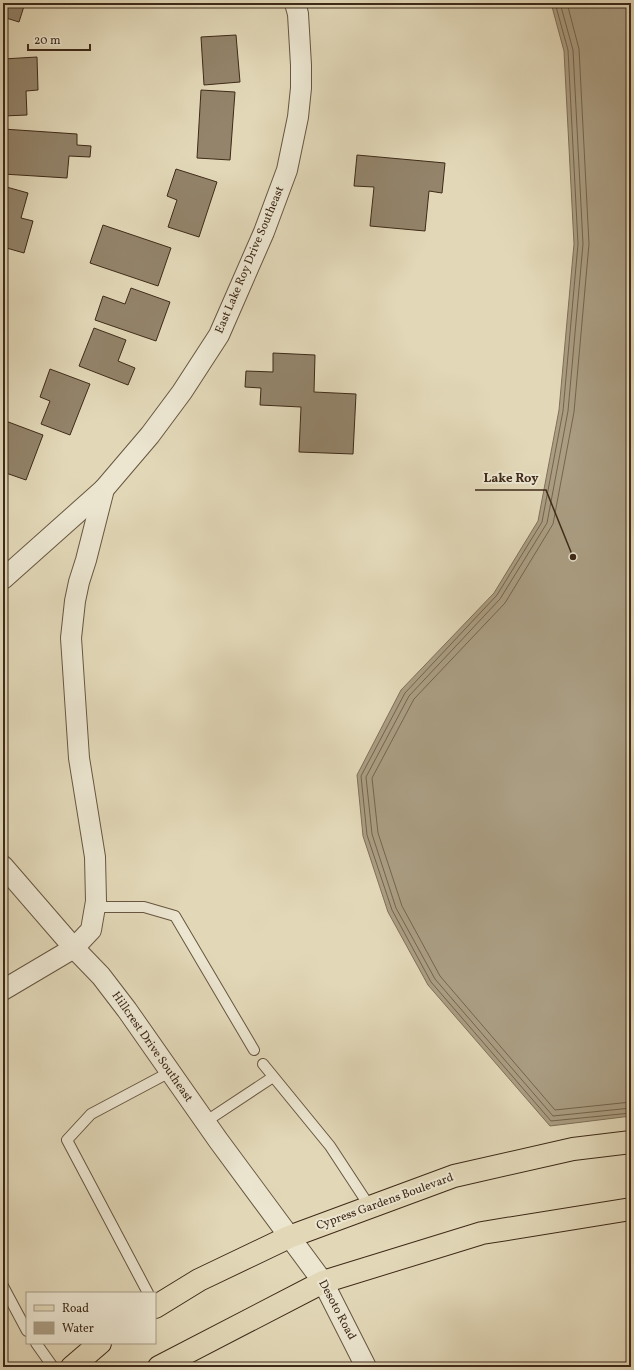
<svg xmlns="http://www.w3.org/2000/svg" width="634" height="1370" viewBox="0 0 634 1370" font-family="Vollkorn,serif">
  <style>
    .water { fill: #aa9d82; stroke: #7f6f58 }
    .lines { fill: none; stroke-linecap: round; stroke-linejoin: round }
    .shore { stroke: #74644d; stroke-width: 1 }
    .building { fill: #93846b; stroke: #3e2a18 }
    .lane-casing { stroke: #675640; stroke-width: 12 }
    .street-casing { stroke: #675640; stroke-width: 22 }
    .primary-casing { stroke: #3e2a18; stroke-width: 24 }
    .lane { stroke: #ece6d1; stroke-width: 10 }
    .street { stroke: #ece6d1; stroke-width: 20 }
    .primary { stroke: #e2d8b8; stroke-width: 22 }
    .labels { text-anchor: middle; dominant-baseline: central; stroke-width: 4; stroke-linejoin: round; paint-order: stroke }
    .street-label { font-size: 12px; fill: #3e2a18; stroke: #ece6d1 }
    .leader { fill: none; stroke: #3e2a18; stroke-width: 1.5 }
    .callout-dot { fill: #3e2a18; stroke: #ece6d1; stroke-width: 1.5 }
    .callout-label { font-size: 13px; text-anchor: middle; font-weight: bold; fill: #3e2a18; stroke: #ece6d1; stroke-width: 4; stroke-linejoin: round; paint-order: stroke }
  </style>
  <rect width="100%" height="100%" fill="#e2d8b8"/>
  <filter id="stains"><feTurbulence type="fractalNoise" baseFrequency=".005" numOctaves="4"/><feColorMatrix values="0 0 0 0 .2 0 0 0 0 .09 0 0 0 0 .02 0 0 0 .5 -.17"/></filter>
  <radialGradient id="worn" r=".72"><stop offset=".6" stop-color="#630" stop-opacity="0"/><stop offset="1" stop-color="#630" stop-opacity=".3"/></radialGradient>
  <path class="water" d="M551,3H631V1116L550,1126L428,985L388,912L363,836L357,775L401,690L494,593L538,521L559,410L574,244L564,51Z"/>
  <g class="lines">
    <g class="shore">
      <path d="M555,3L568,50L578,244L563,411L542,522L497,595L405,693L361,776L367,835L392,910L431,982L551,1121L631,1113"/>
      <path d="M560,3L573,50L583,244L568,411L547,523L500,599L409,696L366,777L372,834L396,908L435,979L553,1116L631,1108"/>
      <path d="M567,3L579,49L589,244L574,412L553,524L505,603L414,699L372,778L378,833L402,906L440,976L555,1110L631,1102"/>
    </g>
  </g>
  <g class="building">
    <path d="M3,3H25L19,22L3,17Z"/>
    <path d="M236,35L240,82L204,85L201,37Z"/>
    <path d="M37,57L38,90L26,91L27,115L3,116V59Z"/>
    <path d="M201,90L235,92L230,160L197,158Z"/>
    <path d="M3,129L77,134V145L91,146L90,157L69,156L67,178L3,174Z"/>
    <path d="M357,155L445,163L442,193L429,191L425,231L370,226L374,187L354,186Z"/>
    <path d="M176,169L217,182L199,237L168,227L177,200L167,196Z"/>
    <path d="M3,186L28,193L21,218L33,221L24,253L3,247Z"/>
    <path d="M103,225L171,248L158,286L90,263Z"/>
    <path d="M131,288L170,302L156,341L95,320L103,296L125,304Z"/>
    <path d="M94,328L126,340L118,361L135,368L128,385L79,366Z"/>
    <path d="M273,353L315,355L314,392L356,394L353,454L299,452L301,407L260,405L261,388L245,387L246,371L273,372Z"/>
    <path d="M50,369L90,384L70,435L41,424L50,401L40,397Z"/>
    <path d="M3,420L43,435L26,480L3,472Z"/>
  </g>
  <g class="lines">
    <g class="lane-casing">
      <g id="lane">
        <path d="M95,907H144L175,916L254,1050"/>
        <path d="M263,1064L330,1146L370,1207"/>
        <path d="M205,1122L273,1077"/>
        <path d="M3,1286L27,1331"/>
        <path d="M148,1293L67,1140L91,1114L170,1072"/>
        <path d="M36,1343L53,1367"/>
      </g>
    </g>
    <g class="street-casing">
      <g id="street">
        <path d="M3,579L104,489"/>
        <path d="M3,866L74,948L101,976L127,1010L218,1140L323,1282L366,1367"/>
        <path d="M3,990L74,948L91,930L96,901L95,857L79,758L71,638L75,601L79,582L86,560L104,489L150,435L182,392L219,335L264,232L287,170L298,117L301,88V65L298,14L295,3"/>
      </g>
    </g>
    <g class="primary-casing">
      <g id="primary">
        <path d="M155,1307L199,1280L289,1237L454,1176L573,1149L631,1142"/>
        <path d="M72,1367L100,1343"/>
        <path d="M159,1367L323,1282L482,1233L631,1209"/>
      </g>
    </g>
    <use href="#lane" class="lane"/>
    <use href="#street" class="street"/>
    <use href="#primary" class="primary"/>
  </g>
  <g class="labels">
    <g class="street-label">
      <text transform="translate(250 260) rotate(-67)">East Lake Roy Drive Southeast</text>
      <text transform="translate(152 1047) rotate(55)">Hillcrest Drive Southeast</text>
      <text transform="translate(385 1202) rotate(-20)">Cypress Gardens Boulevard</text>
      <text transform="translate(337 1310) rotate(62)">Desoto Road</text>
    </g>
  </g>
  <path class="leader" d="M573 557L546 490H475"/>
  <circle class="callout-dot" cx="573" cy="557" r="4"/>
  <g class="callout-label">
    <text x="511" y="482">Lake Roy</text>
  </g>
  <rect width="634" height="1370" fill="none" stroke="#e2d8b8" stroke-width="16"/>
  <rect x="4" y="4" width="626" height="1362" fill="none" stroke="#3e2a18" stroke-width="2"/>
  <rect x="8" y="8" width="618" height="1354" fill="none" stroke="#3e2a18"/>
  <rect x="26" y="1292" width="130" height="52" fill="#ece6d1" stroke="#a69b87"/>
  <rect x="34" y="1305" width="20" height="6" fill="#e2d8b8" stroke="#a69b87"/>
  <text x="62" y="1312" font-size="12" fill="#3e2a18">Road</text>
  <rect x="34" y="1322" width="20" height="12" fill="#aa9d82" stroke="#a69b87"/>
  <text x="62" y="1332" font-size="12" fill="#3e2a18">Water</text>
  <path d="M28 44v6h62v-6" fill="none" stroke="#3e2a18" stroke-width="2"/>
  <text x="34" y="44" font-size="12" fill="#3e2a18" stroke="#ece6d1" stroke-width="3" paint-order="stroke">20 m</text>
  <rect width="100%" height="100%" filter="url(#stains)"/>
  <rect width="100%" height="100%" fill="url(#worn)"/>
</svg>
